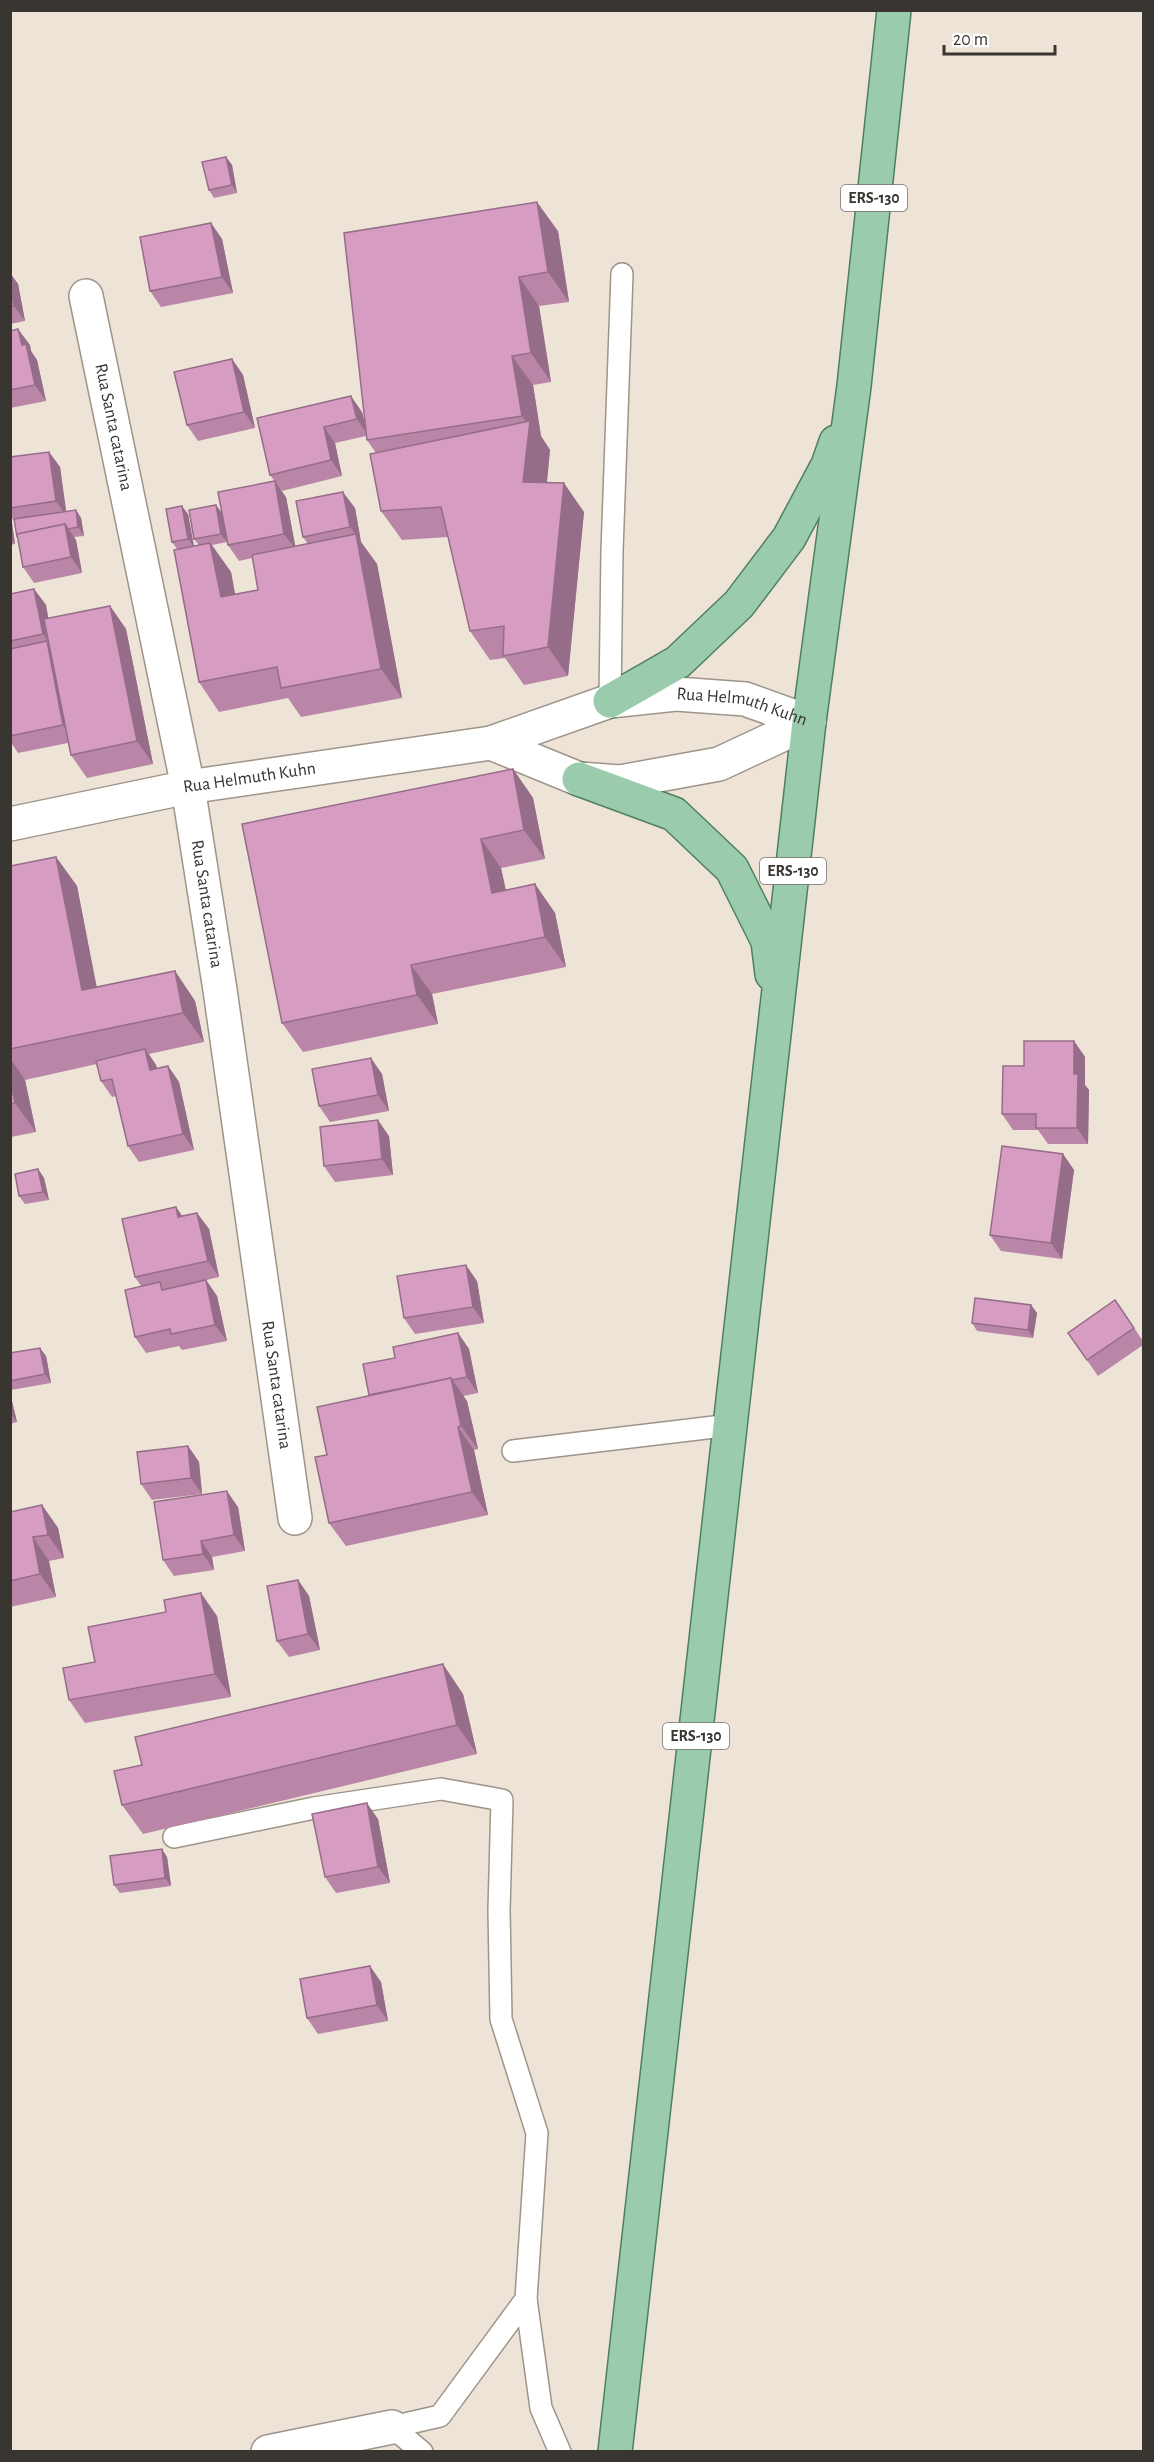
<svg xmlns="http://www.w3.org/2000/svg" width="1154" height="2462" viewBox="0 0 1154 2462" font-family="'Alegreya Sans',sans-serif">
  <style>
    .lines { fill: none; stroke-linecap: round; stroke-linejoin: round }
    .lane-casing { stroke: #9e9489; stroke-width: 24 }
    .street-casing { stroke: #9e9489; stroke-width: 36 }
    .secondary-casing { stroke: #9e9489; stroke-width: 36 }
    .primary-casing { stroke: #4e805e; stroke-width: 36 }
    .lane { stroke: #fff; stroke-width: 21 }
    .street { stroke: #fff; stroke-width: 33 }
    .secondary { stroke: #fff; stroke-width: 33 }
    .primary { stroke: #9bcbad; stroke-width: 33 }
    .wall { fill: #b986a7 }
    .shaded-wall { fill: #966d88 }
    .building { fill: #d79cc2; stroke: #966d88; stroke-width: 1.5 }
    .labels { text-anchor: middle; dominant-baseline: central; stroke-width: 4.5; stroke-linejoin: round; paint-order: stroke }
    .shield { fill: #fff; stroke: #74726e; stroke-width: 1.5 }
    .shield-label { font-size: 16px; font-weight: bold; fill: #393530 }
    .street-label { font-size: 18px; fill: #393530; stroke: #fff }
  </style>
  <rect width="100%" height="100%" fill="#eee3d7"/>
  <g class="lines">
    <g class="lane-casing">
      <g id="lane">
        <path d="M610,701L612,551L622,274"/>
        <path d="M513,1451L731,1425"/>
        <path d="M174,1837L314,1808L441,1789L502,1800L499,1910L501,2019L537,2133L526,2299L440,2416L392,2427"/>
        <path d="M526,2299L541,2408L560,2452"/>
        <path d="M392,2427L422,2452"/>
      </g>
    </g>
    <g class="street-casing">
      <g id="street">
        <path id="s1" d="M86,296L188,787L220,990L295,1518"/>
        <path d="M268,2452L392,2427"/>
      </g>
    </g>
    <g class="secondary-casing">
      <g id="secondary">
        <path d="M491,743L579,779L620,782L719,764L809,722"/>
        <path id="s2" d="M10,824L188,787L491,743L610,701L676,694L745,699L809,722"/>
      </g>
    </g>
    <g class="primary-casing">
      <g id="primary">
        <path d="M610,701L678,662L739,604L789,538L828,465L836,442"/>
        <path d="M579,779L674,814L732,869L768,941L772,974"/>
        <path d="M615,2452L809,722L854,386L894,10"/>
      </g>
    </g>
    <use href="#lane" class="lane"/>
    <use href="#street" class="street"/>
    <use href="#secondary" class="secondary"/>
    <use href="#primary" class="primary"/>
  </g>
  <g class="wall">
    <path d="M226,157L232,165L237,193L214,198L209,190Z"/>
    <path d="M211,223L222,239L233,293L161,307L150,291Z"/>
    <path d="M558,231L569,302L539,306L551,382L533,385L541,436L550,450L547,482L584,512L568,676L524,685L505,658L490,660L470,631L448,537L402,540L381,511L376,453L367,440L366,436L335,443L342,476L282,491L270,475L257,418L362,412L365,424Z"/>
    <path d="M10,273L18,284L25,321L10,324Z"/>
    <path d="M10,331L30,345L31,351L37,360L46,401L10,408Z"/>
    <path d="M232,359L243,375L255,428L198,441L187,425Z"/>
    <path d="M49,452L60,467L66,512L76,510L81,518L84,536L74,537L76,540L82,573L34,583L23,567L18,538L17,537L14,521L11,516L15,544L10,545V457Z"/>
    <path d="M286,497L295,546L308,544L303,537L355,508L361,542L377,564L402,698L301,717L288,698L219,712L199,682L177,549L172,542L188,514L194,546L199,545L194,539L216,505L222,513L227,542L212,545L231,572L235,594L258,590L252,558L239,561L228,545Z"/>
    <path d="M34,589L46,605L48,618L110,606L126,629L153,764L87,778L71,755L68,743L18,753L12,744H10V594Z"/>
    <path d="M513,769L533,798L545,859L501,868L506,890L535,884L555,913L566,967L432,994L438,1024L303,1052L282,1023Z"/>
    <path d="M56,857L77,886L96,987L175,971L195,1001L204,1042L149,1054L156,1065L157,1069L168,1066L179,1082L194,1150L139,1162L128,1146L116,1096L112,1097L101,1081L97,1064L25,1080L36,1132L11,1137L10,866Z"/>
    <path d="M1074,1041L1085,1057V1085L1089,1090L1088,1144H1048L1038,1130H1013L1002,1114L1024,1066Z"/>
    <path d="M382,1074L389,1111L330,1122L319,1106Z"/>
    <path d="M389,1136L393,1175L335,1182L324,1166Z"/>
    <path d="M1063,1154L1074,1170L1062,1259L1001,1251L990,1235Z"/>
    <path d="M38,1169L44,1178L49,1200L25,1204L19,1196Z"/>
    <path d="M176,1207L182,1216L197,1213L209,1229L219,1277L186,1285L206,1280L217,1296L227,1341L182,1350L179,1346L146,1353L135,1337L141,1286L135,1277Z"/>
    <path d="M477,1281L484,1323L415,1334L404,1318Z"/>
    <path d="M1115,1300L1143,1341V1345L1098,1376L1068,1333Z"/>
    <path d="M1031,1305L1037,1313L1033,1338L977,1331L972,1323Z"/>
    <path d="M458,1333L469,1349L478,1393L463,1396L467,1401L478,1449L474,1450L488,1515L346,1546L329,1523L327,1455L395,1358Z"/>
    <path d="M10,1353L46,1356L51,1383L11,1390Z"/>
    <path d="M10,1393L17,1422L10,1424Z"/>
    <path d="M188,1446L199,1462L202,1494L152,1500L141,1484Z"/>
    <path d="M42,1505L58,1528L64,1558L49,1561L56,1597L10,1607V1512Z"/>
    <path d="M238,1507L245,1551L212,1557L214,1570L174,1576L163,1560Z"/>
    <path d="M298,1580L309,1596L320,1650L289,1657L277,1641Z"/>
    <path d="M217,1616L231,1697L85,1723L69,1700L95,1662Z"/>
    <path d="M463,1694L477,1754L143,1834L122,1805L142,1765Z"/>
    <path d="M378,1819L390,1883L336,1893L325,1877Z"/>
    <path d="M167,1857L171,1886L120,1893L114,1885Z"/>
    <path d="M381,1982L388,2021L318,2034L307,2018Z"/>
  </g>
  <g class="shaded-wall">
    <path d="M226,157L232,165L237,193L232,185Z"/>
    <path d="M537,202L558,231L569,302L548,272Z"/>
    <path d="M211,223L222,239L233,293L222,277Z"/>
    <path d="M10,273L18,284L25,321L14,306L10,288Z"/>
    <path d="M519,277L539,306L551,382L531,353Z"/>
    <path d="M18,329L30,345L31,351L37,360L46,401L35,385L22,345Z"/>
    <path d="M512,356L533,385L541,436L550,450L544,511L523,482L529,426L522,416Z"/>
    <path d="M232,359L243,375L255,428L244,412Z"/>
    <path d="M351,396L362,412L368,435L357,419Z"/>
    <path d="M324,427L335,443L342,476L331,460Z"/>
    <path d="M49,452L60,467L67,517L56,501Z"/>
    <path d="M275,481L286,497L296,550L284,534Z"/>
    <path d="M564,483L584,512L568,676L548,647Z"/>
    <path d="M343,492L355,508L361,542L377,564L402,698L381,669L357,536L350,527Z"/>
    <path d="M216,505L222,513L227,542L221,534Z"/>
    <path d="M182,506L188,514L194,547L188,539Z"/>
    <path d="M76,510L81,518L84,536L78,527Z"/>
    <path d="M10,515L11,516L15,544L10,538Z"/>
    <path d="M65,524L76,540L82,573L71,557Z"/>
    <path d="M210,543L231,572L241,626L221,597Z"/>
    <path d="M34,589L46,605L54,650L43,634Z"/>
    <path d="M110,606L126,629L153,764L137,741Z"/>
    <path d="M47,641L58,657L75,741L63,725Z"/>
    <path d="M513,769L533,798L545,859L524,830Z"/>
    <path d="M481,839L501,868L512,922L492,893Z"/>
    <path d="M56,857L77,886L103,1019L82,990Z"/>
    <path d="M535,884L555,913L566,967L545,937Z"/>
    <path d="M411,965L432,994L438,1024L417,995Z"/>
    <path d="M175,971L195,1001L204,1042L183,1013Z"/>
    <path d="M1074,1041L1085,1057V1085L1089,1090L1088,1144L1077,1128L1074,1074Z"/>
    <path d="M145,1049L156,1065L162,1086L150,1070Z"/>
    <path d="M10,1058L25,1080L36,1132L15,1103L10,1078Z"/>
    <path d="M371,1058L382,1074L389,1111L378,1095Z"/>
    <path d="M168,1066L179,1082L194,1150L183,1134Z"/>
    <path d="M378,1120L389,1136L393,1175L382,1159Z"/>
    <path d="M1063,1154L1074,1170L1062,1259L1051,1243Z"/>
    <path d="M38,1169L44,1178L49,1200L43,1192Z"/>
    <path d="M176,1207L187,1223L178,1217Z"/>
    <path d="M197,1213L209,1229L219,1277L208,1261Z"/>
    <path d="M466,1265L477,1281L484,1323L473,1307Z"/>
    <path d="M206,1280L217,1296L227,1341L215,1325Z"/>
    <path d="M1031,1305L1037,1313L1033,1338L1028,1330Z"/>
    <path d="M458,1333L469,1349L478,1393L467,1377Z"/>
    <path d="M40,1348L46,1356L51,1383L45,1374Z"/>
    <path d="M451,1378L467,1401L478,1449L461,1426Z"/>
    <path d="M10,1393L17,1422L10,1413Z"/>
    <path d="M458,1427L474,1450L488,1515L472,1492Z"/>
    <path d="M188,1446L199,1462L202,1494L191,1478Z"/>
    <path d="M227,1491L238,1507L245,1551L234,1535Z"/>
    <path d="M42,1505L58,1528L64,1558L48,1535Z"/>
    <path d="M33,1537L49,1561L56,1597L40,1574Z"/>
    <path d="M201,1541L212,1557L214,1570L203,1554Z"/>
    <path d="M298,1580L309,1596L320,1650L308,1634Z"/>
    <path d="M201,1593L217,1616L231,1697L215,1674Z"/>
    <path d="M443,1664L463,1694L477,1754L457,1725Z"/>
    <path d="M367,1803L378,1819L390,1883L378,1867Z"/>
    <path d="M162,1849L167,1857L171,1886L165,1878Z"/>
    <path d="M370,1966L381,1982L388,2021L377,2005Z"/>
  </g>
  <g class="building">
    <path d="M226,157L232,185L209,190L202,162Z"/>
    <path d="M537,202L548,272L519,277L531,353L512,356L522,416L367,440L344,233Z"/>
    <path d="M211,223L222,277L150,291L140,237Z"/>
    <path d="M10,288L14,306H10Z"/>
    <path d="M18,329L22,345L26,344L35,385L10,390V331Z"/>
    <path d="M232,359L244,412L187,425L174,372Z"/>
    <path d="M351,396L357,419L324,427L331,460L270,475L257,418Z"/>
    <path d="M530,421L523,482L564,483L548,647L503,656L504,626L470,631L441,507L381,511L370,454Z"/>
    <path d="M49,452L56,501L10,508V457Z"/>
    <path d="M275,481L284,534L228,545L218,492Z"/>
    <path d="M343,492L350,527L303,537L296,501Z"/>
    <path d="M216,505L221,534L194,539L189,510Z"/>
    <path d="M182,506L188,539L172,542L166,509Z"/>
    <path d="M76,510L78,527L68,529L65,524L17,534V537L14,519Z"/>
    <path d="M65,524L71,557L23,567L17,534Z"/>
    <path d="M356,534L381,669L281,688L277,667L199,682L174,550L210,543L221,597L258,590L252,555Z"/>
    <path d="M34,589L43,634L10,641V594Z"/>
    <path d="M110,606L137,741L71,755L44,619Z"/>
    <path d="M47,641L63,725L10,736V649Z"/>
    <path d="M513,769L524,830L481,839L492,893L535,884L545,937L411,965L417,995L282,1023L242,824Z"/>
    <path d="M56,857L82,990L175,971L183,1013L10,1049V866Z"/>
    <path d="M1024,1041H1074V1074H1078L1077,1128H1036V1114H1002L1003,1066H1024Z"/>
    <path d="M145,1049L150,1070L168,1066L183,1134L128,1146L112,1079L101,1081L96,1061Z"/>
    <path d="M371,1058L378,1095L319,1106L312,1069Z"/>
    <path d="M10,1078L15,1103L10,1104Z"/>
    <path d="M378,1120L382,1159L324,1166L320,1127Z"/>
    <path d="M1002,1146L1063,1154L1051,1243L990,1235Z"/>
    <path d="M38,1169L43,1192L19,1196L15,1174Z"/>
    <path d="M176,1207L178,1217L197,1213L208,1261L135,1277L122,1219Z"/>
    <path d="M466,1265L473,1307L404,1318L397,1276Z"/>
    <path d="M206,1280L215,1325L171,1334L170,1329L135,1337L125,1290L160,1282L162,1290Z"/>
    <path d="M975,1298L1031,1305L1028,1330L972,1323Z"/>
    <path d="M1115,1300L1134,1328L1087,1360L1068,1333Z"/>
    <path d="M458,1333L467,1377L452,1380L451,1378L369,1395L363,1364L395,1358L393,1347Z"/>
    <path d="M40,1348L45,1374L10,1381V1353Z"/>
    <path d="M451,1378L461,1426L458,1427L472,1492L329,1523L315,1457L327,1455L317,1407Z"/>
    <path d="M188,1446L191,1478L141,1484L137,1452Z"/>
    <path d="M227,1491L234,1535L201,1541L203,1554L163,1560L154,1502Z"/>
    <path d="M42,1505L48,1535L33,1537L40,1574L10,1581V1512Z"/>
    <path d="M298,1580L308,1634L277,1641L267,1586Z"/>
    <path d="M201,1593L215,1674L69,1700L63,1668L95,1662L88,1627L166,1612L164,1600Z"/>
    <path d="M443,1664L457,1725L122,1805L114,1771L142,1765L135,1737Z"/>
    <path d="M367,1803L378,1867L325,1877L312,1814Z"/>
    <path d="M162,1849L165,1878L114,1885L110,1856Z"/>
    <path d="M370,1966L377,2005L307,2018L300,1979Z"/>
  </g>
  <g class="labels">
    <g class="shield">
      <rect x="841" y="185" width="66" height="26" rx="4.5"/>
      <rect x="760" y="858" width="66" height="26" rx="4.5"/>
      <rect x="663" y="1723" width="66" height="26" rx="4.5"/>
    </g>
    <g class="shield-label">
      <text x="874" y="198">ERS-130</text>
      <text x="793" y="871">ERS-130</text>
      <text x="696" y="1736">ERS-130</text>
    </g>
    <g class="street-label">
      <text stroke="none"><textPath href="#s1" startOffset="134">Rua Santa catarina</textPath></text>
      <text stroke="none"><textPath href="#s2" startOffset="748">Rua Helmuth Kuhn</textPath></text>
      <text stroke="none"><textPath href="#s2" startOffset="244">Rua Helmuth Kuhn</textPath></text>
      <text stroke="none"><textPath href="#s1" startOffset="620">Rua Santa catarina</textPath></text>
      <text stroke="none"><textPath href="#s1" startOffset="1106">Rua Santa catarina</textPath></text>
    </g>
  </g>
  <rect width="1154" height="2462" fill="none" stroke="#393530" stroke-width="24"/>
  <path d="M944 45v9h111v-9" fill="none" stroke="#393530" stroke-width="3"/>
  <text x="953" y="45" font-size="18" fill="#393530" stroke="#ffffff" stroke-width="4.5" paint-order="stroke">20 m</text>
</svg>
